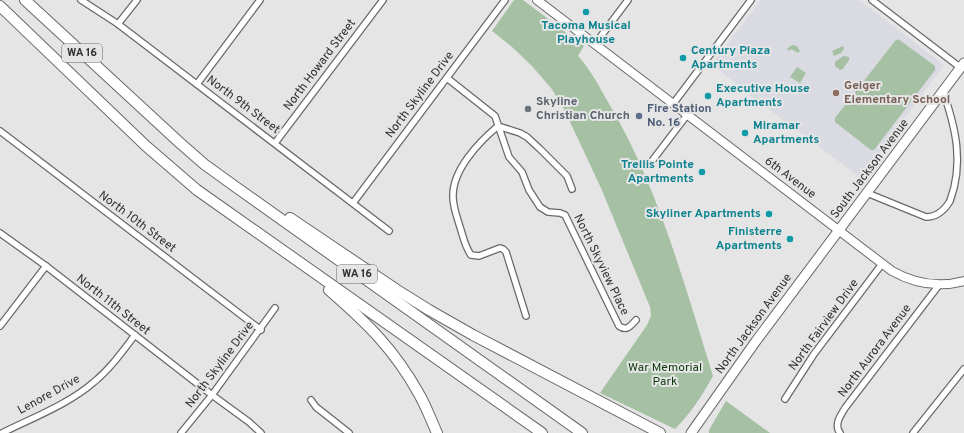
<svg xmlns="http://www.w3.org/2000/svg" width="964" height="433" viewBox="0 0 964 433" font-family="Overpass,sans-serif">
  <style>
    .built { fill: #dadae3 }
    .green { fill: #a5c0a2 }
    .lines { fill: none; stroke-linecap: round; stroke-linejoin: round }
    .street-casing { stroke: #69696a; stroke-width: 8 }
    .secondary-casing { stroke: #69696a; stroke-width: 10 }
    .primary-casing { stroke: #69696a; stroke-width: 11 }
    .highway-casing { stroke: #69696a; stroke-width: 12 }
    .street { stroke: #fff; stroke-width: 5.5 }
    .secondary { stroke: #fff; stroke-width: 8 }
    .primary { stroke: #fff; stroke-width: 9 }
    .highway { stroke: #fff; stroke-width: 10 }
    .culture-dot { fill: #0f9aa8; stroke: #e5e5e6; stroke-width: 1.5 }
    .education-dot { fill: #8d6e63; stroke: #e5e5e6; stroke-width: 1.5 }
    .worship-dot { fill: #6b7280; stroke: #e5e5e6; stroke-width: 1.5 }
    .service-dot { fill: #5c6f8a; stroke: #e5e5e6; stroke-width: 1.5 }
    .labels { text-anchor: middle; dominant-baseline: central; stroke-width: 4; stroke-linejoin: round; paint-order: stroke }
    .shield { fill: #e5e5e6; stroke: #676767; stroke-width: 1 }
    .shield-label { font-size: 11px; font-weight: bold; fill: #313131 }
    .culture-label { font-size: 12px; font-weight: bold; fill: #0d838f; stroke: #e5e5e6; text-anchor: start }
    .street-label { font-size: 12px; fill: #313131; stroke: #e5e5e6 }
    .education-label { font-size: 12px; font-weight: bold; fill: #785e54; stroke: #e5e5e6; text-anchor: start }
    .worship-label { font-size: 12px; font-weight: bold; fill: #5b616d; stroke: #e5e5e6; text-anchor: start }
    .service-label { font-size: 12px; font-weight: bold; fill: #4e5e75; stroke: #e5e5e6; text-anchor: start }
    .park-label { font-size: 12px; fill: #0c3a0a; stroke: #e5e5e6 }
  </style>
  <rect width="100%" height="100%" fill="#e5e5e6"/>
  <path class="built" d="M761,0H859L944,65L861,178L755,99L712,64Z"/>
  <g class="green">
    <path d="M514,0H523L584,46L578,56C590,69 599,86 608,102C658,186 684,283 713,376C702,396 691,413 675,429L600,393L647,325L651,316L650,307L601,188L563,107L551,88L532,66L511,46L492,31Z"/>
    <path d="M898,39L935,66V70L874,150H871L835,122V118L895,41Z"/>
    <path d="M792,45L797,46L800,51L798,53L791,49L789,51L787,49Z"/>
    <path d="M843,46L844,49L841,53L834,56L832,51Z"/>
    <path d="M843,56L849,57V60L843,69L840,70L835,66V62Z"/>
    <path d="M797,67L806,73L800,83L790,77Z"/>
    <path d="M726,401L770,433H709V430Z"/>
  </g>
  <g class="lines">
    <g class="street-casing">
      <g id="street">
        <path d="M81,0L118,24L389,231"/>
        <path d="M872,0L961,68"/>
        <path d="M118,24L137,0"/>
        <path d="M595,44L628,0"/>
        <path d="M447,78L495,116L509,157L522,172L529,190L540,207L548,212L560,213L565,215L619,326C627,332 631,325 636,320"/>
        <path d="M197,84L260,0"/>
        <path d="M673,104L751,0"/>
        <path d="M498,126C479,142 452,170 453,197C453,207 457,217 460,227C463,236 465,247 471,255L479,256L500,248L503,249L506,252L526,316"/>
        <path d="M498,126L520,133L527,137L540,149L567,176L572,189"/>
        <path d="M0,131L261,330"/>
        <path d="M275,143L383,0"/>
        <path d="M652,161L687,115"/>
        <path d="M867,193L926,217C937,217 944,211 950,201C964,163 956,129 943,91"/>
        <path d="M353,203L505,0"/>
        <path d="M0,233L46,266L212,395L249,422L261,433"/>
        <path d="M0,326L46,266"/>
        <path d="M785,399L814,354L882,264"/>
        <path d="M311,400L316,407L349,433"/>
        <path d="M2,433C32,418 69,404 94,382C110,369 122,352 135,335"/>
        <path d="M181,433L212,395L275,308"/>
        <path d="M840,433C834,425 840,416 845,408L939,285"/>
        <path d="M913,433L964,369"/>
      </g>
    </g>
    <g class="secondary-casing">
      <path id="secondary" d="M537,0L892,271C915,284 938,288 964,281"/>
    </g>
    <g class="primary-casing">
      <path id="primary" d="M691,433L756,341L964,63"/>
    </g>
    <g class="highway-casing">
      <g id="highway">
        <path d="M25,0L180,143L204,164L233,185L582,433"/>
        <path d="M0,6L146,146L197,190L542,433"/>
        <path d="M290,218L397,290L429,310L473,335L660,433"/>
        <path d="M329,290C367,323 394,349 419,394C426,406 431,420 437,433"/>
      </g>
    </g>
    <use href="#street" class="street"/>
    <use href="#secondary" class="secondary"/>
    <use href="#primary" class="primary"/>
    <use href="#highway" class="highway"/>
  </g>
  <g class="culture-dot">
    <circle cx="586" cy="12" r="4"/>
    <circle cx="683" cy="58" r="4"/>
    <circle cx="708" cy="96" r="4"/>
    <circle cx="745" cy="133" r="4"/>
    <circle cx="702" cy="172" r="4"/>
    <circle cx="769" cy="214" r="4"/>
    <circle cx="790" cy="239" r="4"/>
  </g>
  <circle class="education-dot" cx="836" cy="93" r="4"/>
  <circle class="worship-dot" cx="528" cy="109" r="4"/>
  <circle class="service-dot" cx="639" cy="116" r="4"/>
  <g class="labels">
    <g class="shield">
      <rect x="62" y="44" width="40" height="18" rx="3"/>
      <rect x="337" y="265" width="40" height="18" rx="3"/>
    </g>
    <g class="shield-label">
      <text x="82" y="53">WA 16</text>
      <text x="357" y="274">WA 16</text>
    </g>
    <g class="culture-label">
      <text x="586" y="26" text-anchor="middle">Tacoma Musical<tspan x="586" dy="14">Playhouse</tspan></text>
      <text x="691" y="51">Century Plaza<tspan x="691" dy="14">Apartments</tspan></text>
      <text x="716" y="89">Executive House<tspan x="716" dy="14">Apartments</tspan></text>
      <text x="753" y="126">Miramar<tspan x="753" dy="14">Apartments</tspan></text>
      <text x="694" y="165" text-anchor="end">Trellis Pointe<tspan x="694" dy="14">Apartments</tspan></text>
      <text x="761" y="214" text-anchor="end">Skyliner Apartments</text>
      <text x="782" y="232" text-anchor="end">Finisterre<tspan x="782" dy="14">Apartments</tspan></text>
    </g>
    <g class="street-label">
      <text transform="translate(320 65) rotate(-53)">North Howard Street</text>
      <text transform="translate(420 95) rotate(-53)">North Skyline Drive</text>
      <text transform="translate(243 105) rotate(37)">North 9th Street</text>
      <text transform="translate(870 169) rotate(-53)">South Jackson Avenue</text>
      <text transform="translate(790 178) rotate(37)">6th Avenue</text>
      <text transform="translate(137 222) rotate(37)">North 10th Street</text>
      <text transform="translate(601 265) rotate(64)">North Skyview Place</text>
      <text transform="translate(113 305) rotate(38)">North 11th Street</text>
      <text transform="translate(754 324) rotate(-54)">North Jackson Avenue</text>
      <text transform="translate(824 325) rotate(-54)">North Fairview Drive</text>
      <text transform="translate(875 351) rotate(-53)">North Aurora Avenue</text>
      <text transform="translate(220 365) rotate(-53)">North Skyline Drive</text>
      <text transform="translate(49 395) rotate(-29)">Lenore Drive</text>
    </g>
    <g class="education-label">
      <text x="844" y="86">Geiger<tspan x="844" dy="14">Elementary School</tspan></text>
    </g>
    <g class="worship-label">
      <text x="536" y="102">Skyline<tspan x="536" dy="14">Christian Church</tspan></text>
    </g>
    <g class="service-label">
      <text x="647" y="109">Fire Station<tspan x="647" dy="14">No. 16</tspan></text>
    </g>
    <g class="park-label">
      <text x="665" y="368">War Memorial<tspan x="665" dy="14">Park</tspan></text>
    </g>
  </g>
</svg>
